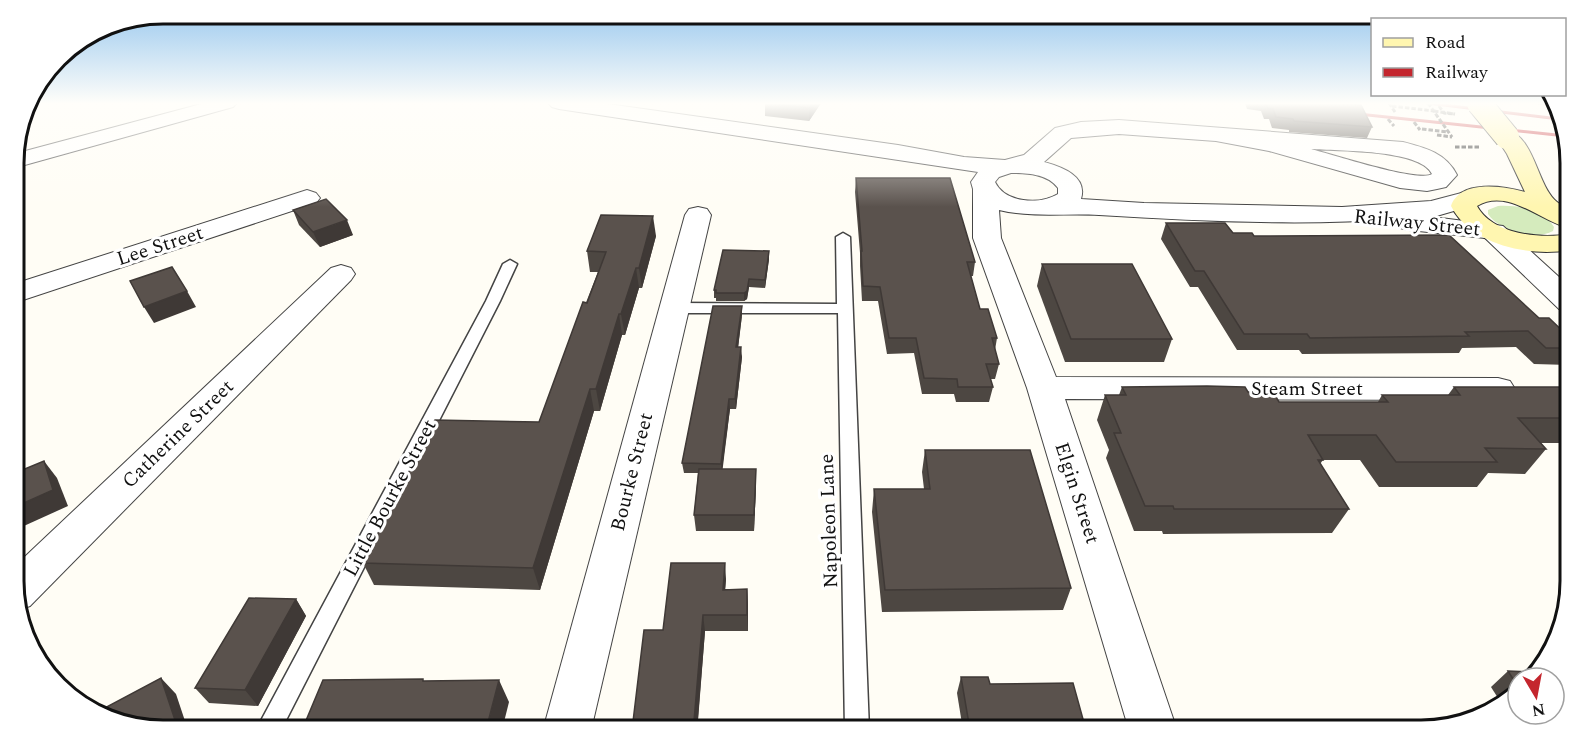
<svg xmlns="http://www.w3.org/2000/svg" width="1584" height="744" viewBox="0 0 1584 744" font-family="Spectral,serif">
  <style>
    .green { fill: #d5ebbd }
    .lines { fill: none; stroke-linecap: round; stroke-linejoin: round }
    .service-casing { stroke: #444; stroke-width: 3 }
    .minor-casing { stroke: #444; stroke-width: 2 }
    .secondary-casing { stroke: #333; stroke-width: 2 }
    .path { stroke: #333; stroke-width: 3; stroke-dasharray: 4.5 2; stroke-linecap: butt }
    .service { fill: #fff; fill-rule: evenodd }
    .minor { fill: #fff; fill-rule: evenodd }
    .secondary { fill: #fff6b0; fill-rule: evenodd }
    .rail { stroke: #c4262e; stroke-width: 3 }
    .secondary-bridge-casing { stroke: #333; stroke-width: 26; stroke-linecap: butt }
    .path-bridge { stroke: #333; stroke-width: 3; stroke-dasharray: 4.5 2; stroke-linecap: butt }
    .secondary-bridge { stroke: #fff6b0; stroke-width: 24 }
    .wall { fill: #4d4742 }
    .shaded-wall { fill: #3f3936 }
    .building { fill: #5a524d; stroke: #3f3936; stroke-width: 1.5 }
    .labels { text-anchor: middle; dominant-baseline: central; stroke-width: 6; stroke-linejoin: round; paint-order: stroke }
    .street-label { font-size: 20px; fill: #111; stroke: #fff }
    .rim { fill: none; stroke: #111; stroke-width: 3 }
  </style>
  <rect width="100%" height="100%" fill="#fffdf5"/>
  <path class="green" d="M1498,206C1517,205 1543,209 1554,227L1553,231C1535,241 1499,231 1488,214V210Z"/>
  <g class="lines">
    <g class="service-casing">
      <g id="service">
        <path d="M843,233L850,237L869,730H845L838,313H674L666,308L674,303L837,304L836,237Z"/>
        <path d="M510,260L517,264L500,301L281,730H256L486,301L503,264Z"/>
      </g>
    </g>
    <g class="minor-casing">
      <g id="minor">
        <path d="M205,103H237L233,107L14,168V154Z"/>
        <path d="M548,103H601L898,145L964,157L1005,160L1024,155L1055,128L1081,122L1119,120L1403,142C1426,148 1446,153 1457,175L1446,187L1437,189L1427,191L1400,188L1269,151L1216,141L1119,134L1071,138L1044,162C1062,167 1088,176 1081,199L1144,203L1342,207L1431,201L1469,191L1478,194L1482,199L1478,204L1433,217L1503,226L1570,287V312L1559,309L1485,238L1409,230L1400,228L1396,222L1398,219C1299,226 1198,221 1099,215C1065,213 1032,218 999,210L1001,238L1056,377L1498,378L1510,381L1515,389L1510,397L1498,400L1065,399L1177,730H1129L1027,388L973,238V189L971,182L978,172L559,109L552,107ZM1311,149C1336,151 1421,149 1432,174C1419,183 1331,154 1311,149ZM1011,173C1027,173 1048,174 1058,188V194C1039,205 1005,203 995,182L999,177Z"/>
        <path d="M307,190L316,193L320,198L316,203L14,303V284Z"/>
        <path d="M698,207L707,209L711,215L591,730H543L685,215L689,209Z"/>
        <path d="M341,265L351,268L355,274L351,280L30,606L19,610L15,601V566L331,268Z"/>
      </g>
    </g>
    <g class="secondary-casing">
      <path id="secondary" d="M1507,130C1535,137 1537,186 1557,202C1560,205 1566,207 1569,209V228C1541,222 1508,187 1477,206C1493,235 1541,239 1570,234V250C1529,257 1471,245 1451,206C1460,179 1504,186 1525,192L1507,154L1496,137L1499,132Z"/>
    </g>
    <g class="path">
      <path d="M1389,103L1395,112"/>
      <path d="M1392,106L1434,111"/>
      <path d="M1439,106L1444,113L1455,114"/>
      <path d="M1388,119L1394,126"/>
      <path d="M1414,122L1420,130"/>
      <path d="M1422,129L1448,132"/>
      <path d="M1437,135L1452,137"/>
      <path d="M1455,147H1481"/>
    </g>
    <use href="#service" class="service"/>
    <use href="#minor" class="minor"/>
    <use href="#secondary" class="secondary"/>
    <g class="rail">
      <path d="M1427,103L1559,119"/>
      <path d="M1538,103L1553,105"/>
      <path d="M1349,113L1566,136"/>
    </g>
    <g class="secondary-bridge-casing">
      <path id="secondary-bridge" d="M1479,103L1507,137"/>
    </g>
    <g class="path-bridge">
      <path d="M1428,103L1452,137"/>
      <path d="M1434,111L1455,114"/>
    </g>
    <use href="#secondary-bridge" class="secondary-bridge"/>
  </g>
  <g class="wall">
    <path d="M765,103H821L809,121L765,116Z"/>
    <path d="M1245,103H1334L1372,127L1367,138L1289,132V130L1272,128L1269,119H1264L1261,111L1247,109Z"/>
    <path d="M856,178L975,262L973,276H971L980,309L997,338L995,350L999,364L995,379H990L993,387L989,402H956L954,394H922L914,353L887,354L878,301H862L860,266V253L855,192Z"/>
    <path d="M293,210L353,235L320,247L299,225Z"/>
    <path d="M1166,223L1254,236L1539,318L1570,338V363L1569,365L1534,364L1516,347L1462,348L1459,353L1302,354L1299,350H1237L1198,287H1190L1161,239Z"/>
    <path d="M656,236L642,288H639L625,335H622L600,411H594L540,590L374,585L363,563L539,422L598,272H590L587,251Z"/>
    <path d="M769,251V259L765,288L749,287L747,299L744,301H716V298H714V290Z"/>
    <path d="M1042,264L1172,339L1164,362H1065L1037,286Z"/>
    <path d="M742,315L738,347L742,357L736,409H730L722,469L756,486L754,531H696L694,515L698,473H684L682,463Z"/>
    <path d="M1122,387L1248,392L1279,402H1378L1382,395H1448L1454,387H1570V443H1541L1546,449L1525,474L1488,473L1477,487H1379L1360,460H1323L1320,464L1349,509L1332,533L1163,534L1162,531H1134L1106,458L1109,450L1097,420L1105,395H1119Z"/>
    <path d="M925,450L1071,588L1063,610L882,612L872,512L874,489H924L922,472Z"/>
    <path d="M726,579L725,589H747L748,606V631H705L698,721H711L712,730H632L663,630Z"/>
    <path d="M296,599L306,616L258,706L209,703L195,688Z"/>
    <path d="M1508,671L1518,678V688L1504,705L1503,706L1491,687Z"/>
    <path d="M961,677L990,684L1086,730H963L957,693Z"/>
  </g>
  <g class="shaded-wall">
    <path d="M813,103H821L809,121V108Z"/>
    <path d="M14,179L25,203L14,207Z"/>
    <path d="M653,216L656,236L642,288L639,268Z"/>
    <path d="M347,220L353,235L320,247L313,232Z"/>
    <path d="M769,251V259L765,288V280Z"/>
    <path d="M636,268L639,288L625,335L621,314Z"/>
    <path d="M749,279V287L747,299L744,301V293Z"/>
    <path d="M187,291L196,307L154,323L144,307Z"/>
    <path d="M742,306V315L737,357L736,347Z"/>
    <path d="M619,314L622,335L600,411L596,389Z"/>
    <path d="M741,347L742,357L736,409L735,399Z"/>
    <path d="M590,389L594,411L540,590L533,568Z"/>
    <path d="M729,399L730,409L722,474L721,464Z"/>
    <path d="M44,461L57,478L68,506L15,530V507Z"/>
    <path d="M756,469V486L754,531V515Z"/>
    <path d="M725,563L726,579L724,606L723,590Z"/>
    <path d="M747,589L748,606V631L747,615Z"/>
    <path d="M296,599L306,616L258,706L245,690Z"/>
    <path d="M703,615L705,631L697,730L694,721Z"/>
    <path d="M161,678L176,694L188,730H162Z"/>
    <path d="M499,680L509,702L502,730H486Z"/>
  </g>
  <g class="building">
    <path d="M767,103H813L809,108Z"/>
    <path d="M1266,103H1334L1361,105L1372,127L1294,121L1293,119L1276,117L1273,109L1268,108Z"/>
    <path d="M856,178H950L975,262H967L980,309H988L997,338H992L999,364H986L993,387H958L957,379L924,378L916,338H889L880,287L863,286L861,251H862Z"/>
    <path d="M326,199L347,220L313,232L293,210Z"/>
    <path d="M601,215L653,216L639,268H636L621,314H619L596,389H590L533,568L363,563L435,420L539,422L583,302L587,303L606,252L587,251Z"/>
    <path d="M1166,223H1225L1233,233H1252L1254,236L1449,235L1539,318H1549L1570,338V348H1546L1528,331L1465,332L1469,336L1310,338L1307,334H1244L1204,271H1195Z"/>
    <path d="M723,250L769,251L765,280L749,279L747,291L744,293H716V290H714Z"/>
    <path d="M1042,264H1132L1172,339H1071Z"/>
    <path d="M172,267L187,291L144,307L130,281Z"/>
    <path d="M713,306H742L736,347H741L735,399H729L721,464L682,463Z"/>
    <path d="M1207,386L1245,387L1248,392H1273L1279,402H1388L1382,395H1460L1454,387H1570V418H1518L1546,449L1485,448L1497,462H1396L1376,435H1308L1323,460H1318L1349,509H1174L1173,506H1145L1114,433H1121L1105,395H1126L1122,387Z"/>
    <path d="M925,450H1030L1071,588L885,590L874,489H930Z"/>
    <path d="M44,461L53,490L15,507V473Z"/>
    <path d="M699,469H756L754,515H694Z"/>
    <path d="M671,563H725L723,590L747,589V615H703L694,721H711L710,730H632L644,630H663Z"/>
    <path d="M249,598L296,599L245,690L195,688Z"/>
    <path d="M1508,671L1531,672L1526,678H1518V687Z"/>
    <path d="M961,677H988L990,684L1073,683L1086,730H970Z"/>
    <path d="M161,678L176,723L162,730L106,719L97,712Z"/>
    <path d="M423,679V681L499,680L486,730H302L323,680Z"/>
  </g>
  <linearGradient id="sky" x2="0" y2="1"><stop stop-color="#95c6ee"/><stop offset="0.5" stop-color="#fffefa"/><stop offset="1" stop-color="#fffefa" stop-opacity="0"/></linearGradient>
  <rect width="1584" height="207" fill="url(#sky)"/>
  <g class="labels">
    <g class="street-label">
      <text transform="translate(1417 223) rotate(6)">Railway Street</text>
      <text transform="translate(160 246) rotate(-18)">Lee Street</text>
      <text x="1307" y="389">Steam Street</text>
      <text transform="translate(178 434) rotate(-44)">Catherine Street</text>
      <text transform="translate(632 472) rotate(-76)">Bourke Street</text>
      <text transform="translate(1077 493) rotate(72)">Elgin Street</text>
      <text transform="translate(390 498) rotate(-62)">Little Bourke Street</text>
      <text transform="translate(829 521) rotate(-92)">Napoleon Lane</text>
    </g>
  </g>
  <path d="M0 0H1584V744H0ZM163 24H1421A139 139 0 0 1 1560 163V581A139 139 0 0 1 1421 720H163A139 139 0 0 1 24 581V163A139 139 0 0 1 163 24Z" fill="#fff" fill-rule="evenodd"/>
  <path class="rim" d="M163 24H1421A139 139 0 0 1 1560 163V581A139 139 0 0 1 1421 720H163A139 139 0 0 1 24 581V163A139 139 0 0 1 163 24Z"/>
  <rect x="1371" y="18" width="195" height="78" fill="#ffffff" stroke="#a0a0a0" stroke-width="1.5"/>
  <rect x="1383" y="38" width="30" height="9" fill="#fff6b0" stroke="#a0a0a0" stroke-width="1.5"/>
  <text x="1425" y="48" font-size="18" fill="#111111">Road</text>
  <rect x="1383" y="68" width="30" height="9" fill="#c4262e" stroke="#a0a0a0" stroke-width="1.5"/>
  <text x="1425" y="78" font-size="18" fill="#111111">Railway</text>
  <g transform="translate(1536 696) rotate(170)"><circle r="28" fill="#ffffff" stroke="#a0a0a0" stroke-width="1.5"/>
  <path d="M0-4.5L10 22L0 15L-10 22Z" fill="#c4262e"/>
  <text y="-9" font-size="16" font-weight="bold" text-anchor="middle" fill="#111111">N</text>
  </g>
</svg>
